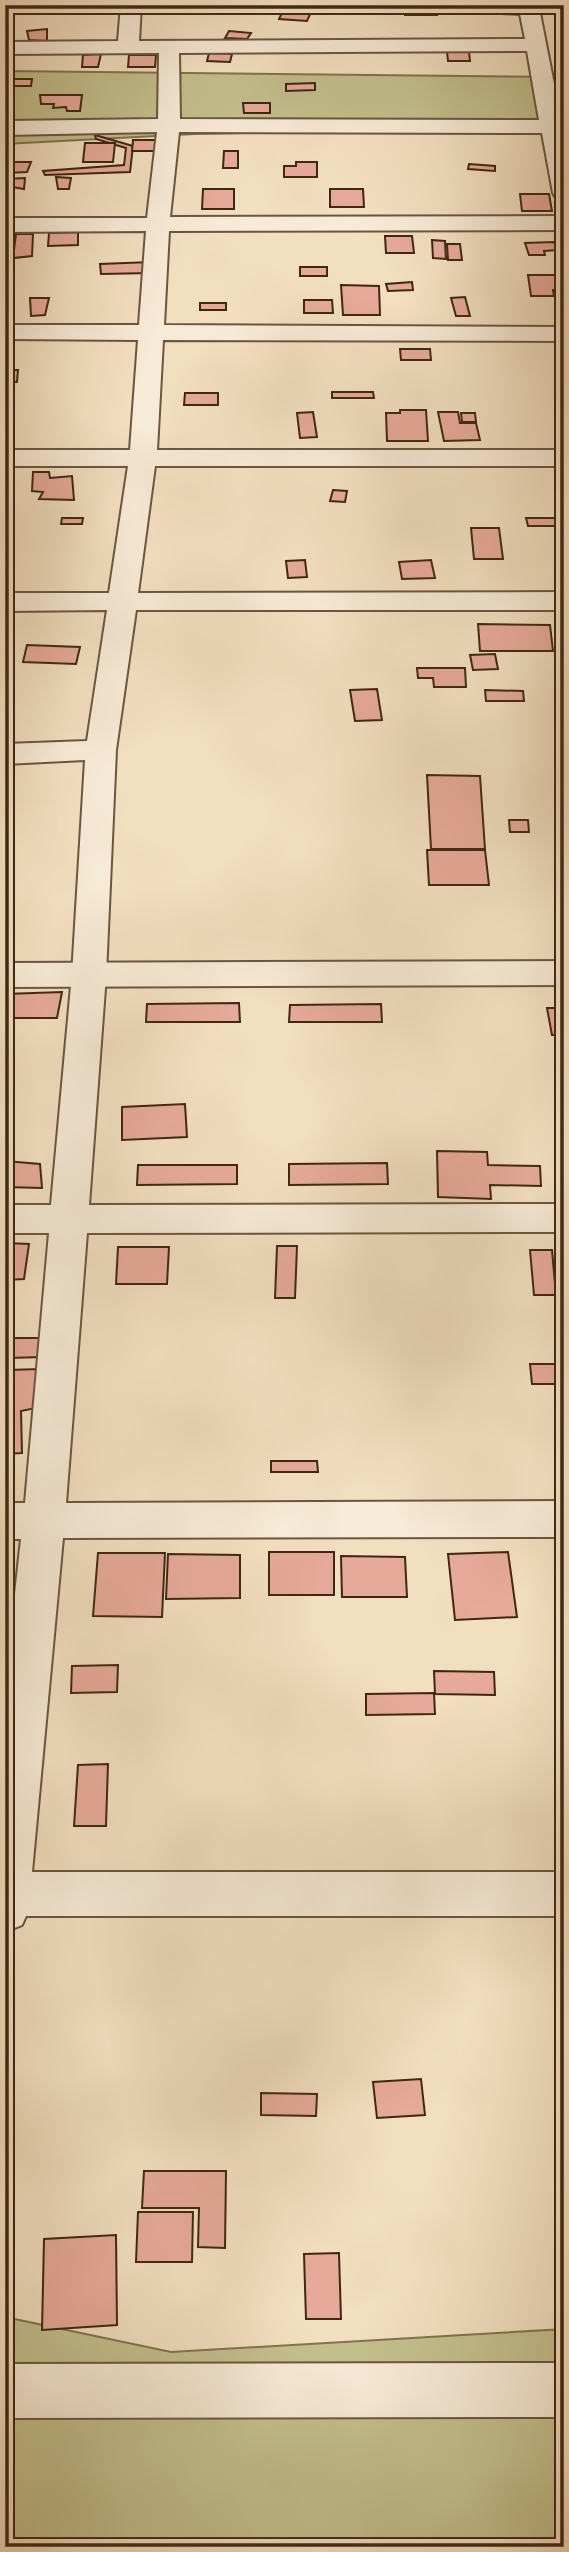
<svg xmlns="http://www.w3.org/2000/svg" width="569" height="2552" viewBox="0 0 569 2552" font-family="Alegreya,serif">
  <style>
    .green { fill: #c3bf8d; stroke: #817351; stroke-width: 2 }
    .building { fill: #e7aa9a; stroke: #3f2715; stroke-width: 2 }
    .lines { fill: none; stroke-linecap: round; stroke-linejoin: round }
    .minor-casing { stroke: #6c5540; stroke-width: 4 }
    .tertiary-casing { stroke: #6c5540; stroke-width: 4 }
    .minor { fill: #f7ead6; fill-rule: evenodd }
    .tertiary { fill: #f7ead6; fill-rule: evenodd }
  </style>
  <rect width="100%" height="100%" fill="#f2dfc0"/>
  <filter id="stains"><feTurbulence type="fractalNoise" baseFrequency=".00286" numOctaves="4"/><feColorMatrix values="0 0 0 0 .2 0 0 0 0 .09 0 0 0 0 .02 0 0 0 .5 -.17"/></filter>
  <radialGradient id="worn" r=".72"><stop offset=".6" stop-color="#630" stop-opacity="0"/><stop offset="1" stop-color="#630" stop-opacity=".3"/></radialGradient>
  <g class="green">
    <path d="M5,71L564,77V127L194,134L5,144Z"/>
    <path d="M5,2317L171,2352L564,2329V2547H5Z"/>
  </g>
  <g class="building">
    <path d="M284,8L312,10L307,21L279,19Z"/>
    <path d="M405,11H436L437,15H405Z"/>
    <path d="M47,29V41L29,40L27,31Z"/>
    <path d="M229,31L251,33L247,39L225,38Z"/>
    <path d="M447,52H469L470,61H448Z"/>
    <path d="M209,53L232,54L230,62L207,61Z"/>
    <path d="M101,54L98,67H82L83,55Z"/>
    <path d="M129,55H156L155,67H128Z"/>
    <path d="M5,79H32L31,86H5Z"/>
    <path d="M315,83V90L286,91V84Z"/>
    <path d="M40,95H82L80,111H67L66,107L53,108L54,104H41Z"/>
    <path d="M243,103H270V113H244Z"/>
    <path d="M95,135L133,146L130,172L45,175L43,171L124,165L126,148L96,139Z"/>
    <path d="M133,140H159L158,151H132Z"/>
    <path d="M85,143H115L113,162H83Z"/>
    <path d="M224,151H238V168H223Z"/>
    <path d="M5,160L11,162H31L27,172L5,173Z"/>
    <path d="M296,162H317V177H284V166H296Z"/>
    <path d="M469,164L495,166V171L468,169Z"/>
    <path d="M56,177L71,178L69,189H58Z"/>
    <path d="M25,178L24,189L5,186V179Z"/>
    <path d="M203,189H234V209H202Z"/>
    <path d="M330,189H363L364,207H330Z"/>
    <path d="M520,194H549L552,211H522Z"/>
    <path d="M78,232V245L48,246L49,233Z"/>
    <path d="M16,234H33L32,256L13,258Z"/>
    <path d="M385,236H412L414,253H386Z"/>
    <path d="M432,240L445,241L446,259L433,258Z"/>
    <path d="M554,242L557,250L544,251L545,255H529L525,243Z"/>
    <path d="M447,244H460L462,260H448Z"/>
    <path d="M151,262L152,273L101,274L100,264Z"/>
    <rect x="300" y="267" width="27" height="9"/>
    <path d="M528,275H562L564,290H553L554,296H531Z"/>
    <path d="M412,282L413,290L388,291L386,284Z"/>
    <path d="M341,285L379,286L380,315H343Z"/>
    <path d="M465,297L470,316H456L451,298Z"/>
    <path d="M30,298H49L45,315L31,316Z"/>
    <path d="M304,300H332L333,313H304Z"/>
    <rect x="200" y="303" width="26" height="7"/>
    <path d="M400,349H430L431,360H401Z"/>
    <path d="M5,370H18L17,382H5Z"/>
    <path d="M332,392H373L374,398H332Z"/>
    <path d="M185,393H218V405H184Z"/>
    <path d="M400,410H426L428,441H387L386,413H400Z"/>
    <path d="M313,412L317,437L300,438L297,413Z"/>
    <path d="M438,412H458L460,423H476L480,440L444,441Z"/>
    <path d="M461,413H475L476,422H462Z"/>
    <path d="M33,472H49L50,478L72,476L74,500L39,499L43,492L32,491Z"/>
    <path d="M333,490L347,491L345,502L330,501Z"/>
    <path d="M555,490H564V517H559Z"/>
    <path d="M62,518H83L82,524H61Z"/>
    <path d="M526,518H556L558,526H528Z"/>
    <path d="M471,528H499L503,559H474Z"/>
    <path d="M305,560L307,577L288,578L286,561Z"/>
    <path d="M431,560L435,578L402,579L399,562Z"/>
    <path d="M478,624L550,625L553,651H480Z"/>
    <path d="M27,645L80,647L76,664L23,662Z"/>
    <path d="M495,654L498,669L473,670L470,655Z"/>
    <path d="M417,668H465L466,687H434L433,678H418Z"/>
    <path d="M377,689L382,720L355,721L350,690Z"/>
    <path d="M485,690L523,691L524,701H486Z"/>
    <path d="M427,775L480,776L485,849H431Z"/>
    <path d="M509,820H528L529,832H510Z"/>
    <path d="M427,850H485L489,885H429Z"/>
    <path d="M62,992L57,1018H5V994Z"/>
    <path d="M239,1003L240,1022H146L147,1004Z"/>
    <path d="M381,1004L382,1022H289L290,1005Z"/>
    <path d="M547,1008H564V1035H552Z"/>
    <path d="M185,1104L187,1137L122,1140V1107Z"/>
    <path d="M437,1151L487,1152L488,1165L540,1166L541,1186L490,1185L491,1199L438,1197Z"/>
    <path d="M5,1161L40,1164L42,1188L5,1187Z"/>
    <path d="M387,1163L388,1184L289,1185V1164Z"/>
    <path d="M138,1165H237V1184L137,1185Z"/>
    <path d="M5,1243L29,1244L24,1279L5,1280Z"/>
    <path d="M277,1246H297L295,1298H275Z"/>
    <path d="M118,1247H169L167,1284H116Z"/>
    <path d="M530,1250H552L556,1295H534Z"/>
    <path d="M9,1338H46L44,1357L7,1358Z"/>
    <path d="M530,1364H564V1384H532Z"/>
    <path d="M43,1369L36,1408L21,1411L22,1453L5,1454V1370Z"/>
    <path d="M271,1461H317L318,1472H271Z"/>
    <rect x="269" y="1552" width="65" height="43"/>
    <path d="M508,1552L517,1617L455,1620L448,1554Z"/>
    <path d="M98,1553H165L162,1617L93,1616Z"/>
    <path d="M168,1554L240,1555V1598L166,1599Z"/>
    <path d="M341,1556L405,1557L407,1597H342Z"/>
    <path d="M118,1665L117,1692L71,1693L72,1666Z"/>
    <path d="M434,1671L494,1672L495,1695L435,1694Z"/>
    <path d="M434,1693L435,1714L366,1715V1694Z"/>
    <path d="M108,1764L106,1826H74L78,1765Z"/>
    <path d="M421,2079L425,2115L377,2118L373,2082Z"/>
    <path d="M261,2093L317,2094L316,2116L261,2115Z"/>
    <path d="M144,2171H226L225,2248L198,2247L199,2208H142Z"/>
    <path d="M138,2212H193L192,2262H136Z"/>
    <path d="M116,2235L117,2325L42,2330L44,2239Z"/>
    <path d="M339,2253L341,2319H306L304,2254Z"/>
  </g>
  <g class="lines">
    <g class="minor-casing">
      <g id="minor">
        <path d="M121,5H141L139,41L525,39L520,14L467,11L457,5H564V11L540,13L561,120H564V200L556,198L553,193L542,133L179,132L170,217L564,216V230L169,231L164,325L564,327V341L163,340L157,450H564V466H155L138,593L564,592V610H136L116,750L106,975L89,1205L564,1204V1232L87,1233L66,1503L564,1501V1537L63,1538L32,1872H564V1916H26L22,1925L5,1932V1685L21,1539H5V1503H25L49,1233H5V1205H51L72,975L85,760L5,764V744L87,741L107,610L5,611V593H109L128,466H5V450H130L138,340L5,339V325H139L146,231L5,232V218H147L157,132L5,135V121L158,119L159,53L5,54V42L118,41ZM527,51L539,120L180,119L179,53Z"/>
        <path d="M564,2363V2417L5,2418V2364Z"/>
      </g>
    </g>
    <g class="tertiary-casing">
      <path id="tertiary" d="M564,961V985L5,987V963Z"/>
    </g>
    <use href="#minor" class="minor"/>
    <use href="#tertiary" class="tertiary"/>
  </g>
  <rect width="569" height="2552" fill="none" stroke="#f2dfc0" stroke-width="28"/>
  <rect x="7" y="7" width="555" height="2538" fill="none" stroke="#3f2715" stroke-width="3.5"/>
  <rect x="14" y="14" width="541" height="2524" fill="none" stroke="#3f2715" stroke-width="2"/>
  <rect width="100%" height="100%" filter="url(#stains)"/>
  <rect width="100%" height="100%" fill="url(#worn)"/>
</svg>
